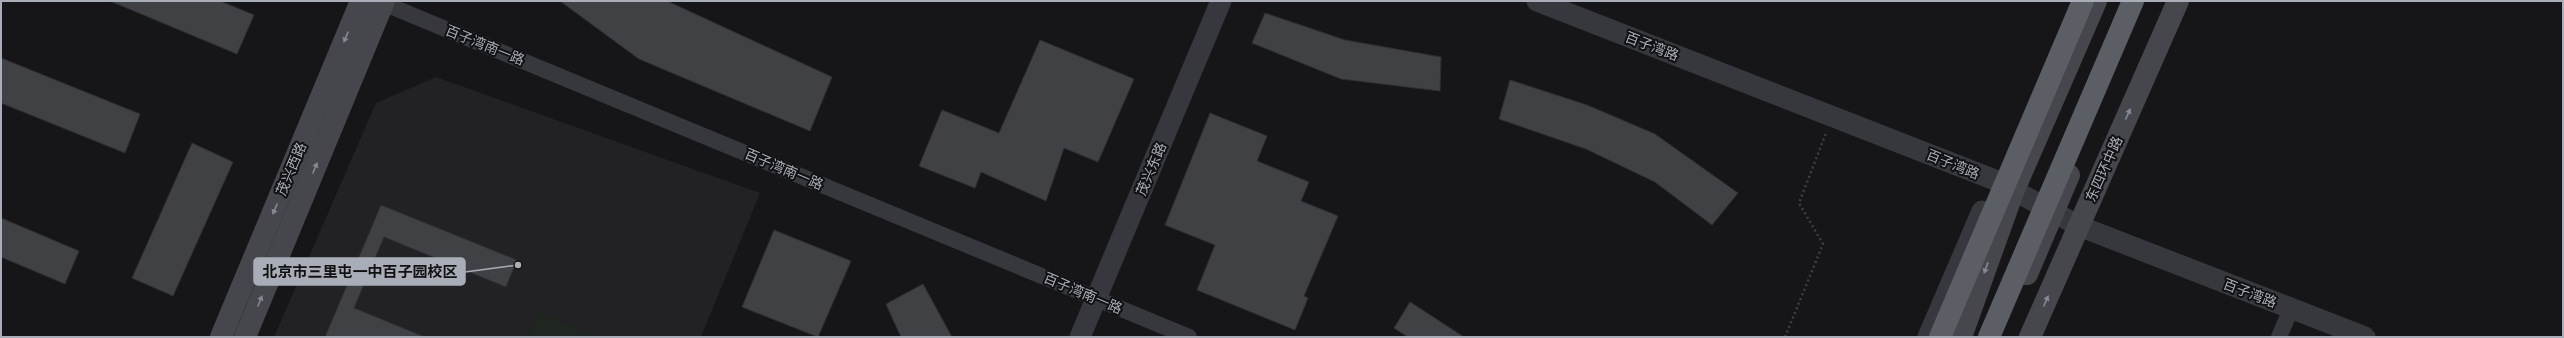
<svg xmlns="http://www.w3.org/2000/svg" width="2564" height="338" viewBox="0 0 2564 338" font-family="'Public Sans','Noto Sans SC',sans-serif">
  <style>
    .built { fill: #222225 }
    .green { fill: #1e261f }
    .building { fill: #404145; stroke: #303034 }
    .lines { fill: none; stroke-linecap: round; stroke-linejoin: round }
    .path { stroke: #3d3f44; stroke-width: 2.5; stroke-dasharray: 2 3; stroke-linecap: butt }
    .minor { stroke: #37383d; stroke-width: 16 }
    .tertiary { stroke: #37383d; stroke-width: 21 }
    .secondary { stroke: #45474d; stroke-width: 22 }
    .trunk-bridge { stroke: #5b5e65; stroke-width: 22 }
    .oneway { fill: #858993 }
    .labels { text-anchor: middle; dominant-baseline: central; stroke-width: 4; stroke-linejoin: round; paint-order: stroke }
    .street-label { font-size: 14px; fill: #a8adb8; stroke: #111113 }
    .leader { fill: none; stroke: #a8adb8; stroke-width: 1.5 }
    .callout-dot { fill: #a8adb8; stroke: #111113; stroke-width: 1.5 }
    .callout { fill: #a8adb8; stroke: #a8adb8; stroke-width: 1.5 }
    .callout-label { font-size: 15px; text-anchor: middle; font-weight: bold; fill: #111 }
  </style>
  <rect width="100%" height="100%" fill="#161618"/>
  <path class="built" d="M436,77L760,193L701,337H274L376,103Z"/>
  <path class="green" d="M539,312L597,337H528Z"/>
  <g class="building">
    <path d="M110,1H220L254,15L237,54Z"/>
    <path d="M560,1H667L832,77L810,131L639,59Z"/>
    <path d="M1265,13L1345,40L1441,57L1440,91L1341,79L1252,43Z"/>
    <path d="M1040,40L1134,79L1098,162L1064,148L1046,201L981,172L975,188L919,166L942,110L999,133Z"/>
    <path d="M1,58L140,114L125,153L1,103Z"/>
    <path d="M1510,80L1587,105L1655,134L1738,193L1712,225L1655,182L1586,149L1499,119Z"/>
    <path d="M1210,113L1267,136L1257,161L1309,182L1301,201L1338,216L1304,296L1308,298L1295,330L1197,290L1215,245L1165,225Z"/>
    <path d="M192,143L233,162L173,296L132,278Z"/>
    <path d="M381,205L517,260L506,287L384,237L354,308L425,337H325Z"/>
    <path d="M1,218L79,251L65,284L1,257Z"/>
    <path d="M774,230L851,261L818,337L742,307Z"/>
    <path d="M923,284L952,337H901L886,304Z"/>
    <path d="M1410,302L1464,337H1408L1394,328Z"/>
  </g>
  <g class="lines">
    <path class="path" d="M1785,337L1823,244L1799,203L1826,133"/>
    <g class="minor">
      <path d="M378,1L1189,337"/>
      <path d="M2279,337L2291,309"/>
    </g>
    <g class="tertiary">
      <path d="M1537,1L1995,180L2079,226L2365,337"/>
      <path d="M1080,337L1221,1"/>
      <path d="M1928,337L1982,211"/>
    </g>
    <g class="secondary">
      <path d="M2027,274L2069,175"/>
      <path d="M221,337L361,1"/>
      <path d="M245,337L384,1"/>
      <path d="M1961,337L2013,192L2096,1"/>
      <path d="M2030,337L2178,1"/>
    </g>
    <g class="trunk-bridge">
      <path d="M1940,337L2083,1"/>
      <path d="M1989,337L2133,1"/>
    </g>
  </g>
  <defs><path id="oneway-solid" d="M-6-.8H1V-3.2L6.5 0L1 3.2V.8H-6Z"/></defs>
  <g class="oneway">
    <use href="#oneway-solid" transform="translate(346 37) rotate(113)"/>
    <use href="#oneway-solid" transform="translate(2128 114) rotate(-66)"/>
    <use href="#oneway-solid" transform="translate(315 168) rotate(-68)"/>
    <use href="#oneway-solid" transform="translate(275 209) rotate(113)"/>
    <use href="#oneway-solid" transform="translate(1986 268) rotate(110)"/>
    <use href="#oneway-solid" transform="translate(260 301) rotate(-68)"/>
    <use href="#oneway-solid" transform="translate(2046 301) rotate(-66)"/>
  </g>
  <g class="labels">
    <g class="street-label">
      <text transform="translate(485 45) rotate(22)">百子湾南一路</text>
      <text transform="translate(1652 46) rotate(21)">百子湾路</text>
      <text transform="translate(1953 164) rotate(22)">百子湾路</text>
      <text transform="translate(291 169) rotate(-67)">茂兴西路</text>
      <text transform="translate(784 169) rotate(23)">百子湾南一路</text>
      <text transform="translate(1151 169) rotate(-67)">茂兴东路</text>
      <text transform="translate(2104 169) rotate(-66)">东四环中路</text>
      <text transform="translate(1083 293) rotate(23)">百子湾南一路</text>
      <text transform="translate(2250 293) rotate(21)">百子湾路</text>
    </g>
  </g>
  <path class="leader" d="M518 265L465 272"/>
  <circle class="callout-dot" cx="518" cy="265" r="4"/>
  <rect class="callout" x="254" y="258" width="211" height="27" rx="4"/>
  <g class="callout-label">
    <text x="360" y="277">北京市三里屯一中百子园校区</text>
  </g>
  <rect width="2564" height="338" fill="none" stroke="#a8adb8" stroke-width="4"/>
</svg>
